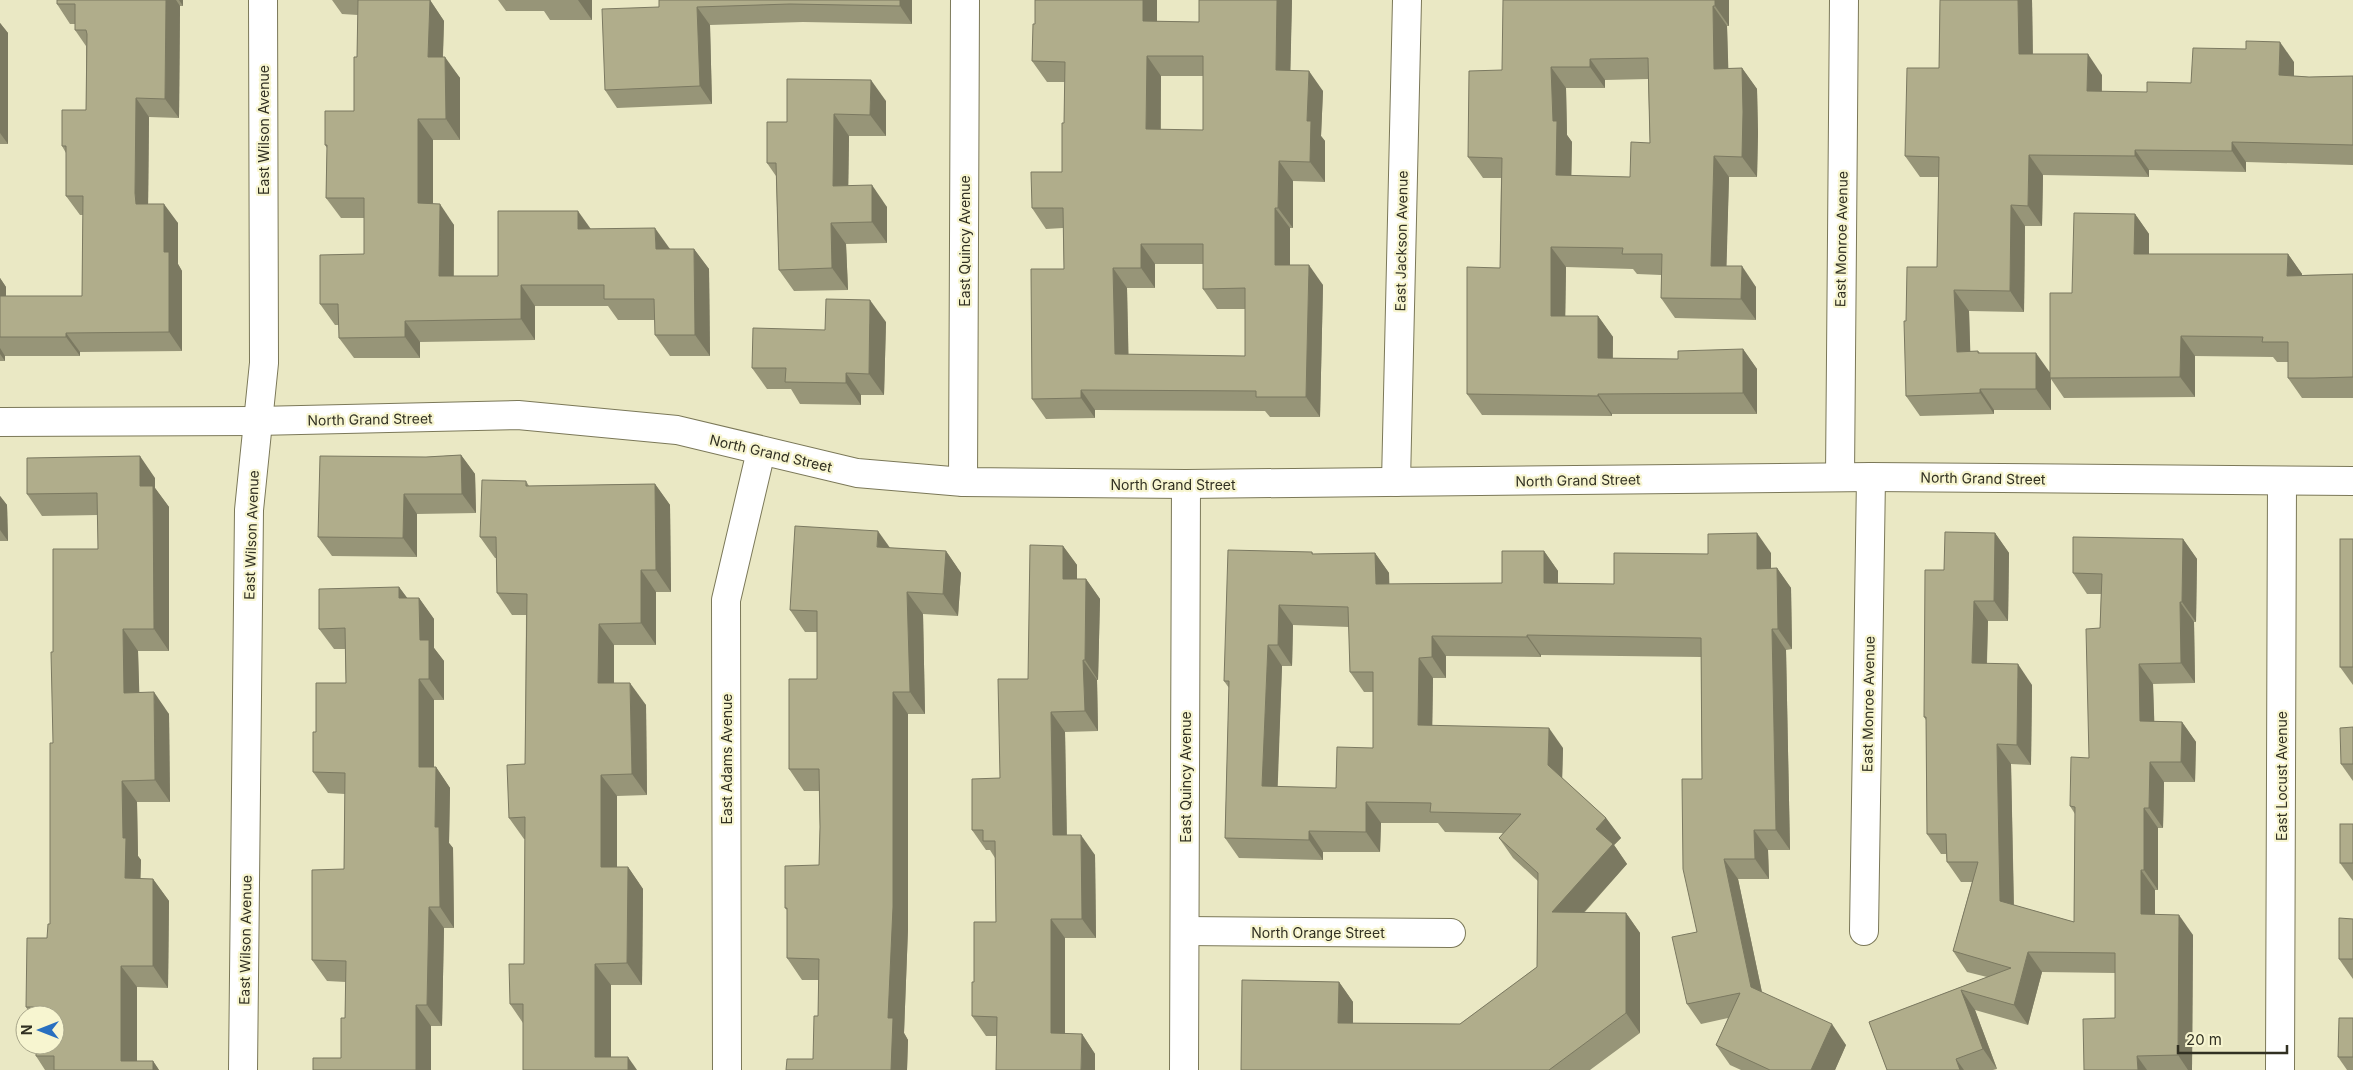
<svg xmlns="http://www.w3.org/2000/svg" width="2353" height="1070" viewBox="0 0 2353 1070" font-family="Inter,sans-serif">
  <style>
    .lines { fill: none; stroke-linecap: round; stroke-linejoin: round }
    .minor-casing { stroke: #7b7858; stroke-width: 30 }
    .minor { stroke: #fff; stroke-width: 28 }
    .wall { fill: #979578; fill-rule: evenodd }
    .shaded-wall { fill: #7b7961 }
    .building { fill: #b0ad8b; stroke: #7b7961; fill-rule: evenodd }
    .labels { text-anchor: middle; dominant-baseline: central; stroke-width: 4.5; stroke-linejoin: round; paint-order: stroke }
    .street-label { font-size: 14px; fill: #313022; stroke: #f7f5d0 }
  </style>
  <rect width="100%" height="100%" fill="#eae8c4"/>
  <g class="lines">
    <g class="minor-casing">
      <g id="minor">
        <path d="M0,422L257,421L518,415L677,430L857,473L963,482L1186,484L1871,477L2353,481"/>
        <path d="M1840,477L1844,0"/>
        <path d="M963,482L965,0"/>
        <path d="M1396,482L1407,0"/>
        <path d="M1185,931L1451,933"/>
        <path d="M1864,931L1871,477"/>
        <path d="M243,1070L249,510L264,363L263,0"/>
        <path d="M727,1070L726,600L761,451"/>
        <path d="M1184,1070L1186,484"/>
        <path d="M2280,1070L2282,481"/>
      </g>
    </g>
    <use href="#minor" class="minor"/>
  </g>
  <g class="wall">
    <path d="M57,0H183V6H180L179,118L149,117L148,204L178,223V264L182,271V351L80,352V356H5V361H0V278L6,287V296H82L83,215H80L66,196V153L62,146L86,110V46L75,30V24H70L57,4Z"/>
    <path d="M332,0H430L444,21L443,57L460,78V140H433V204L454,225V276H498L591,229L669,249H694L709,269L710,356H670L655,335V320H618L608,306H535V340L420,342V358H354L339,338V325H335L320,304L364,254V218H341L326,198L327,148L325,145L354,111L357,57L358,15L342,14Z"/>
    <path d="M498,0H592V20H550L544,11H506Z"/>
    <path d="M659,0H912V24L803,22L710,25L712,104L617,108L605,90L659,7Z"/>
    <path d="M1292,0L1290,70L1323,91L1321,136L1325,141V182L1293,181V228H1290V265L1323,285L1320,417H1270L1265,411L1095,410V418L1046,419L1032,399L1064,269L1063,228L1046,229L1032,208L1062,172L1064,123L1065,82H1047L1032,61L1035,24L1157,21L1199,22ZM1161,76H1203V130H1161ZM1155,264H1203V289L1217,309H1245V356L1128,355L1127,288H1155Z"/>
    <path d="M1729,0V26H1727L1728,69L1742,68L1757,89L1758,133L1757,177H1729L1726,266L1756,287V320L1675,318L1661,298V275L1637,274L1633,269L1566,267L1565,316H1598L1613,337V358L1678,359L1743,349L1757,369V414H1612V416L1482,415L1467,394L1500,268L1501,178H1483L1468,157L1502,70ZM1648,79L1650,143L1630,177L1571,176L1572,142L1567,135L1566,88H1605V80Z"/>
    <path d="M1940,0H2032L2033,54L2102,75V92H2147L2294,62V76L2309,77L2353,76V165L2246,162V172L2149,170V177L2043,175L2042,226H2025L2024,312L1969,311L1970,352L1978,351L1980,353L2050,372L2072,293L2135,214L2149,234V254H2288L2302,274V275L2353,274V398H2302L2288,378V362H2277L2273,357L2195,356V397L2064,398L2051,379V410H1994V414L1920,416L1906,396V321L1937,267L1939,177H1920L1905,156L1939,68Z"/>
    <path d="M0,23L8,33V144H0Z"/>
    <path d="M886,101V136H849L848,186L887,207V243L846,244L848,290L794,291L779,270L776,176L767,163L787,122Z"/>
    <path d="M886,322L884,395H861V405L800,404L791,389H767L752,368L825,330Z"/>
    <path d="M461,455L475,474L476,513L417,514V557L332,556L318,537L426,457Z"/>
    <path d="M155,478V488L169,507V651H138L139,693L169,714L170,802H137L138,856L141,860L140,879H153L169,901L168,988L137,987V1061H153L159,1070H45L36,1056L55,1015H31L26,1007L47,938L50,924L53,743V652L98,549V515L42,516L27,494Z"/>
    <path d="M526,481L529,486L655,484L670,505L671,592H656V645H614V683L646,705L647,795L617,796V867H628L643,889L642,985H611V1057L637,1070L523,1023L510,1004L524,964L525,839H524L509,818L525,764L526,615H512L497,593L496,558H495L480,537Z"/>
    <path d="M0,496L7,505L8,541H0Z"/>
    <path d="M1995,533L2009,553L2008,621H1988L1987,664L2032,685L2031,765L2011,764L2014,905L2074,922L2075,814L2070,806L2089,758L2100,628L2101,594H2087L2073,573L2183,539L2197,559L2196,622H2194L2195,683L2153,684L2154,721L2182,722L2196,742L2195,782H2164L2163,828H2158V890H2155V914L2193,935L2192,1070H2084L2115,1018V973L2042,972L2028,1025L1975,1010L1997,1069L1993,1070H1887L1869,1022L1987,977L1967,972L1953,951L1972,882H1961L1947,862L1946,854H1941L1927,834L1926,720L1924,717L1944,570Z"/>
    <path d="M2353,539V685L2340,667Z"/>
    <path d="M1063,546L1077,565V579H1086L1100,599L1098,680H1097L1098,731L1065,732L1067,835L1095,855L1096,938H1065V1034H1082L1095,1054L997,1036H986L972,1016L974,982L996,922L995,858L990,850H986L972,830L1000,778L1028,679Z"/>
    <path d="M890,548L946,551L961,573L958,616L923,614L925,714H908V929L904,1033L908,1040L907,1070H786L813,1059L818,1016L819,980H802L787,958V910L785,908L819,865L820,827L819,791H804L789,769L817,679V632H805L790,610Z"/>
    <path d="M1544,551L1558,571V583L1614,584L1708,554L1771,553V568H1777L1791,588L1792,649L1786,650L1790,850H1768L1769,879H1738L1762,992L1846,1045L1835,1070H1741L1730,1065L1716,1045L1728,1018L1701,1024L1687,1004L1697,932L1702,779L1701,657L1541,655V657L1446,656V678H1433L1432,726L1563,748L1562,778L1606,818L1621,838L1614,845L1627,864L1584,913H1626L1640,933V1033L1590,1070H1241L1339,982L1353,1002V1023L1460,1024L1537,967L1538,881L1513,858L1499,838L1503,833L1445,832L1438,823H1381L1380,852H1323V860L1239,858L1225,838L1229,688L1224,681L1312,552L1313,554L1375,553L1389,573V584L1502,583ZM1293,625L1349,627L1350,672L1364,692H1373V748L1336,788L1277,787L1282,666H1292Z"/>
    <path d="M399,587L407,598H419L434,619V648L444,661V700H434V767H436L450,788L449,843L453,848L454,928H444L442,1026H431V1070H313L341,1058L345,1018L346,982L327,981L312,960L344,869L345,794L328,793L313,772L316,732L346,683L345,649H334L319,629Z"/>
    <path d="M2353,727V781L2341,764Z"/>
    <path d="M2353,824V881L2340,863Z"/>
    <path d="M2353,919V979L2339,959Z"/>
    <path d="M2353,1018V1070H2347L2338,1057Z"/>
  </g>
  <g class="shaded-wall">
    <path d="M166,0H176L180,6L179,118L165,99Z"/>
    <path d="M179,0H183V6Z"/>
    <path d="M430,0L444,21L442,78L428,57Z"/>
    <path d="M578,0H592V20Z"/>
    <path d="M900,0H912V24L900,6Z"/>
    <path d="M1143,0H1157V41L1143,21Z"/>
    <path d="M1277,0H1292L1290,90L1276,70Z"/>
    <path d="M1715,0H1729V26L1715,6Z"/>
    <path d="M2018,0H2032L2033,75L2019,54Z"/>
    <path d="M1713,6L1727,26L1729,90L1714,69Z"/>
    <path d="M697,7L710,25L712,104L700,86Z"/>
    <path d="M0,23L8,33V144L0,133Z"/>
    <path d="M2280,42L2294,62V96L2279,75Z"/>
    <path d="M2088,54L2102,75L2101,112L2087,91Z"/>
    <path d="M1147,56L1161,76L1160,149L1146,129Z"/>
    <path d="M445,57L460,78V140L446,119Z"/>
    <path d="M1590,59L1605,80V88L1590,67Z"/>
    <path d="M1551,67L1566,88L1567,135L1572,142L1571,196L1556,175L1553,121Z"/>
    <path d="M1742,68L1757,89L1758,133L1757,177L1742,157Z"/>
    <path d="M1309,71L1323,91L1321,136L1325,141V182L1310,162L1307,121Z"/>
    <path d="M871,80L886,101V136L870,115Z"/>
    <path d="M136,98L149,117L148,212L136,204L135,193Z"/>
    <path d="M834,114L849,136L848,208L833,186Z"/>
    <path d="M418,119L433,140V224L418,203Z"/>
    <path d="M2232,142L2246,162V172L2232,151Z"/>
    <path d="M2135,150L2149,170V177L2135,156Z"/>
    <path d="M2029,155L2043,175L2042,226L2028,206Z"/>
    <path d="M1714,156L1729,177L1726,286L1711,266Z"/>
    <path d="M1279,161L1293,181V228L1278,208Z"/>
    <path d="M872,185L887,207V243L872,222Z"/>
    <path d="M164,204L178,223V264L182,271V351L169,332L164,252Z"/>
    <path d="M440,204L454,225L453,297L439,276Z"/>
    <path d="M2011,205L2025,226L2024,312L2010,291Z"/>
    <path d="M1275,208L1290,228V285L1275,265Z"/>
    <path d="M578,211L593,232L578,229Z"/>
    <path d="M2135,214L2149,234V274L2134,254Z"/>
    <path d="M831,223L846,244L848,290L832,268Z"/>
    <path d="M655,228L670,249H656Z"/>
    <path d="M1141,244L1155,264V288L1141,268Z"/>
    <path d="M1551,247L1566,267L1565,336L1551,316Z"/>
    <path d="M694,249L709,269L710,356L695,335Z"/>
    <path d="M2288,254L2302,274L2301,296L2287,276Z"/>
    <path d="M1309,265L1323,285L1320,417L1306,397Z"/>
    <path d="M1742,266L1756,287V320L1741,299Z"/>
    <path d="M1113,268L1127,288L1129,375L1115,354Z"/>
    <path d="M0,278L6,287V316L0,307Z"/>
    <path d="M521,285L535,306V340L521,319Z"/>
    <path d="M1954,290L1969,311L1971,373L1957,352Z"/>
    <path d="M870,300L886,322L884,395L869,374Z"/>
    <path d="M1598,316L1613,337L1612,378L1598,358Z"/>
    <path d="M405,321L420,342V358L405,337Z"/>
    <path d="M66,333L80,352V356L66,337Z"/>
    <path d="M2181,336L2195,356V397L2180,377Z"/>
    <path d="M0,348L5,356V361L0,354Z"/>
    <path d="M1743,349L1757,369V414L1743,393Z"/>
    <path d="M2036,353L2051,374L2050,378L2051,379V410L2036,389Z"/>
    <path d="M846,373L861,395V405L846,383Z"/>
    <path d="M1980,389L1994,410V414L1980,393Z"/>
    <path d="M1081,390L1095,410V418L1081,398Z"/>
    <path d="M1598,394L1612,414V416L1598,396Z"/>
    <path d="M461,455L475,474L476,513L462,494Z"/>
    <path d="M140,456L155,478V488L169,507V651L154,629L140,486Z"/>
    <path d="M655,484L670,505L671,592L656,570Z"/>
    <path d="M404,494L417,514V557L403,538Z"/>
    <path d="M0,496L7,505L8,541L0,530Z"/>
    <path d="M878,531L893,552L877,547Z"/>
    <path d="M1757,533L1771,553V589L1757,569Z"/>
    <path d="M1995,533L2009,553L2008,621L1994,601Z"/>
    <path d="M2183,539L2197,559L2196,622L2182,602Z"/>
    <path d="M1063,546L1077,565V599L1063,579Z"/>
    <path d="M946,551L961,573L958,616L943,594Z"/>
    <path d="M1544,551L1558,571V603L1544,583Z"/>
    <path d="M1375,553L1389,573L1390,604L1376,584Z"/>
    <path d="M1777,568L1791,588L1792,649L1778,629Z"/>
    <path d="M641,570L656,592V645L641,623Z"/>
    <path d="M1086,579L1100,599L1098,680L1085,660Z"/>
    <path d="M399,587L414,607L399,598Z"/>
    <path d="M907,592L923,614L925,714L910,692Z"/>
    <path d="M419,598L434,619V648L444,661V700L429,679L420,640Z"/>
    <path d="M1974,601L1988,621L1986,684L1972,663Z"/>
    <path d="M2180,602L2194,622L2195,683L2181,663Z"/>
    <path d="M1279,605L1293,625L1292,666L1278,645Z"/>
    <path d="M599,624L614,645V704L598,683Z"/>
    <path d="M123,629L138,651L140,715L124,693Z"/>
    <path d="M1772,629L1786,650L1790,850L1776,830Z"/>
    <path d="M1527,635L1541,655V657L1527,637Z"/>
    <path d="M1432,636L1446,656V678L1432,657Z"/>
    <path d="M1268,645L1282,666L1277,806L1262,786Z"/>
    <path d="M1419,658L1433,678L1432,745L1418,725Z"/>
    <path d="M1083,660L1097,680L1098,731L1085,711Z"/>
    <path d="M2018,664L2032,685L2031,765L2017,745Z"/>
    <path d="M2139,664L2153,684L2155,741L2140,721Z"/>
    <path d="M419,679L434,700V788L419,767Z"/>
    <path d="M630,683L646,705L647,795L632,774Z"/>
    <path d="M154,692L169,714L170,802L155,780Z"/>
    <path d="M893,692L908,714V929L904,1033L908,1040L907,1070H891L888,1018Z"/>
    <path d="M1051,712L1065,732L1067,855L1053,835Z"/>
    <path d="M2182,722L2196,742L2195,782L2181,762Z"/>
    <path d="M1549,728L1563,748L1562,785L1548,765Z"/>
    <path d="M1997,744L2011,764L2014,921L2000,901Z"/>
    <path d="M2150,762L2164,782L2163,828L2149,808Z"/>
    <path d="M436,767L450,788L449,843L453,848L454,928L440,907L435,827Z"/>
    <path d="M601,775L617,796V889L601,867Z"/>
    <path d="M122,781L137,802L138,856L141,860L140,900L125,878L123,838Z"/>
    <path d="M1366,802L1381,823L1380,852L1366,832Z"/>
    <path d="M2144,808L2158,828V890L2144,870Z"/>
    <path d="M1606,818L1621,838L1614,845L1627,864L1566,932L1552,912L1596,829Z"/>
    <path d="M1754,830L1768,850L1769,879L1755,859Z"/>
    <path d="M1309,831L1323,852V860L1309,840Z"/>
    <path d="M1081,835L1095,855L1096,938L1082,919Z"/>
    <path d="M1724,859L1738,879L1765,1007L1751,987Z"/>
    <path d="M628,867L643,889L642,985L627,963Z"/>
    <path d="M2141,870L2155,890V934L2141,914Z"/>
    <path d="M153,879L169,901L168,988L153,966Z"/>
    <path d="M429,907L444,928L442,1026L427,1005Z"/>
    <path d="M1626,913L1640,933V1033L1626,1013Z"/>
    <path d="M2179,915L2193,935L2192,1070H2188L2178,1055Z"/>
    <path d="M1051,919L1065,938V1053L1051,1033Z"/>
    <path d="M2028,952L2042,972L2028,1025L2014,1005Z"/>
    <path d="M595,964L611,985V1070L595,1057Z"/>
    <path d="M121,966L137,987V1070L121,1061Z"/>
    <path d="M1339,982L1353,1002V1043L1338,1023Z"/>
    <path d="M1961,990L1975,1010L1997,1069L1983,1049Z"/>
    <path d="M416,1005L431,1026V1070H416Z"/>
    <path d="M1832,1024L1846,1045L1835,1070H1811Z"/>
    <path d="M1082,1034L1095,1054V1070H1081Z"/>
    <path d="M2137,1056L2147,1070H2138Z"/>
    <path d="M628,1057L637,1070H628Z"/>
    <path d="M1956,1059L1964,1070H1960Z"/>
    <path d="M153,1061L159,1070H153Z"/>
  </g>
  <g class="building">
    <path d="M57,0H166L165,99L136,98L135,193L136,204H164V252H169V332L66,333V337H0V296H82L83,196H66V146H62V110H86L87,34L86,30H75V4H57Z"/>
    <path d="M358,0H430L428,57H445L446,119H418V203L440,204L439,276H498V211H578V229L655,228L656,249H694L695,335H655L654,299H604V285H521V319L405,321V337L339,338L338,304H320V255L364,254V198H326L327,145H325V111H354V57H357Z"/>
    <path d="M659,0H900V6L790,4L697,7L700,86L605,90L602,9L659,7Z"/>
    <path d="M1035,0H1143V21L1199,22V0H1277L1276,70L1309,71L1307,121H1311L1310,162L1279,161L1278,208H1275V265H1309L1306,397H1256V391L1081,390V398L1032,399L1031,269H1064L1063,208H1032L1031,172H1062V123H1064L1065,62L1032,61L1033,24H1035ZM1147,56H1203V130L1146,129ZM1141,244H1203V289L1245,288V356L1115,354L1113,268H1141Z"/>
    <path d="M1503,0H1715V6H1713L1714,69L1742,68L1743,112L1742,157L1714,156L1711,266H1742L1741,299L1661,298L1662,254H1622L1623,248L1551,247V316H1598V358L1678,359V351L1743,349V393L1598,394V396L1467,394V267L1500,268L1502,158L1468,157L1469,71L1502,70ZM1648,58L1650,143L1631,142L1630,177L1556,175L1557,121H1553L1551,67H1590V59Z"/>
    <path d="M1940,0H2018L2019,54H2088L2087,91L2147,92V82L2191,83L2193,48L2246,49V41L2280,42L2279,75L2309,77L2353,76V145L2232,142V151L2135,150V156L2029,155L2028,206L2011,205L2010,291L1954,290L1957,352L1978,351V353H2036V389H1980V393L1906,396L1904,321H1906L1907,267H1937L1939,157L1905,156L1907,68H1939Z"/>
    <path d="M787,79L871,80L870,115L834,114L833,186L872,185V222L831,223L832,268L779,270L776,163H767V122H787Z"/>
    <path d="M2074,213L2135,214L2134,254H2288L2287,276L2353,274V377L2314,378H2288V342H2262L2263,337L2181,336L2180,377L2050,378V293H2072Z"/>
    <path d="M826,299L870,300L869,374L846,373V383L785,382L786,368H752L753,328L825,330Z"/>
    <path d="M461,455L462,494H404L403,538L318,537L320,456L426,457Z"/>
    <path d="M140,456V486H153L154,629H123L124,693L154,692L155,780L122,781L123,838H126L125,878L153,879V966H121V1061H153V1070H54V1056H36V1045H55V1015H36V1007H26L27,938H47L48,924H50V743H53L51,652H53V549H98L97,493L27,494V458Z"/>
    <path d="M482,480L526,481V486L655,484L656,570H641V623L599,624L598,683H630L632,774L601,775V867H628L627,963L595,964V1057H628V1070H523V1004H510L509,964H524L525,817L509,818L507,765L525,764L527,594L497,593L496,537H480Z"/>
    <path d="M795,526L878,531L877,547L946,551L943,594L907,592L910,692H893V907L888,1018H893L891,1070H786L787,1059H813L814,1016H818L819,959L787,958V908H785V866L819,865L820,827L819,769H789V679H817V611L790,610Z"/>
    <path d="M1945,532L1995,533L1994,601H1974L1972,663L2018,664L2017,745L1997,744L2000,901L2074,922L2075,807L2070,806L2071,757L2089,758L2086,629L2100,628L2102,574L2073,573V537L2183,539L2182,602H2180L2181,663L2139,664L2140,721L2182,722L2181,762H2150L2149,808H2144V870H2141V914L2179,915L2178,1055L2137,1056L2138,1070H2084L2083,1019L2115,1018V953L2028,952L2014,1005L1961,990L1983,1049L1956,1059L1960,1070H1887L1869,1022L2011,968L1953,951L1978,862H1947L1946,834H1927L1926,717H1924L1925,570H1944Z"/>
    <path d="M1757,533V569L1777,568L1778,629H1772L1776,830H1754L1755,859H1724L1751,987L1832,1024L1811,1070H1770L1716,1045L1740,993L1687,1004L1672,937L1697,932L1683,869L1682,779H1702L1701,638L1527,635V637L1432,636V657L1419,658L1418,725L1549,728L1548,765L1606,818L1596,829L1613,844L1552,912L1626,913V1013L1549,1070H1241L1242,980L1339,982L1338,1023L1460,1024L1537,967L1538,873L1499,838L1521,814L1430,812L1431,803L1366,802V832L1309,831V840L1225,838L1229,681H1224L1228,550L1312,552V554L1375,553L1376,584L1502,583V551H1544V583L1614,584V553L1708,554V534ZM1279,605L1348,607L1350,672H1373V748L1337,747L1336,788L1262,786L1268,645H1278Z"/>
    <rect x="2340" y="539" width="13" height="128"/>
    <path d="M1030,545L1063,546V579H1086L1085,660H1083L1085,711L1051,712L1053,835H1081L1082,919H1051V1033L1082,1034L1081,1070H996L997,1017L972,1016V982H974V922H996L995,841H983V830H972V779L1000,778L998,679H1028Z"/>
    <path d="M399,587V598H419L420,640H429V679H419V767H436L435,827H439L440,907H429L427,1005H416V1070H313V1058H341V1018H345L346,961L312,960V870L344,869L345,773L313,772V732H316V683H346L345,628L319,629V589Z"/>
    <path d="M2353,727V764H2341L2340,728Z"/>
    <rect x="2340" y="824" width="13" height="39"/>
    <path d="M2339,918L2353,919V959H2339Z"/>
    <path d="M2339,1018H2353V1057H2338Z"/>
  </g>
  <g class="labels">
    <g class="street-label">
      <text transform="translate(263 130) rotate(-90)">East Wilson Avenue</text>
      <text transform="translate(1841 239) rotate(-89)">East Monroe Avenue</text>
      <text transform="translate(964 241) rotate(-90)">East Quincy Avenue</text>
      <text transform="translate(1401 241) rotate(-89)">East Jackson Avenue</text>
      <text transform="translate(370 419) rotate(-1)">North Grand Street</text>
      <text transform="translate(771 453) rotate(13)">North Grand Street</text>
      <text transform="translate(1983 478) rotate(1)">North Grand Street</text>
      <text transform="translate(1578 480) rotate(-1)">North Grand Street</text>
      <text x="1173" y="484">North Grand Street</text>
      <text transform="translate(251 535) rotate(-88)">East Wilson Avenue</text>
      <text transform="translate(1868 704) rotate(-89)">East Monroe Avenue</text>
      <text transform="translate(726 759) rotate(-90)">East Adams Avenue</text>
      <text transform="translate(2281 776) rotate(-90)">East Locust Avenue</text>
      <text transform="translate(1185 777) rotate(-90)">East Quincy Avenue</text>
      <text x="1318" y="932">North Orange Street</text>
      <text transform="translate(245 940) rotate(-89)">East Wilson Avenue</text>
    </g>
  </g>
  <g transform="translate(40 1030) rotate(270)"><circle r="24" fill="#f7f5d0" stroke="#a8a68a"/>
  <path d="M0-4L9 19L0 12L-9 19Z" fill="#286fc0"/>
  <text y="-8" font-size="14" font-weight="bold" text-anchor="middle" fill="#313022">N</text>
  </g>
  <path d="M2178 1045v8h109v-8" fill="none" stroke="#313022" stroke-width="2.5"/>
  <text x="2186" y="1045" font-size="15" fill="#313022" stroke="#f7f5d0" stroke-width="4" paint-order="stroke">20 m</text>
</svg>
